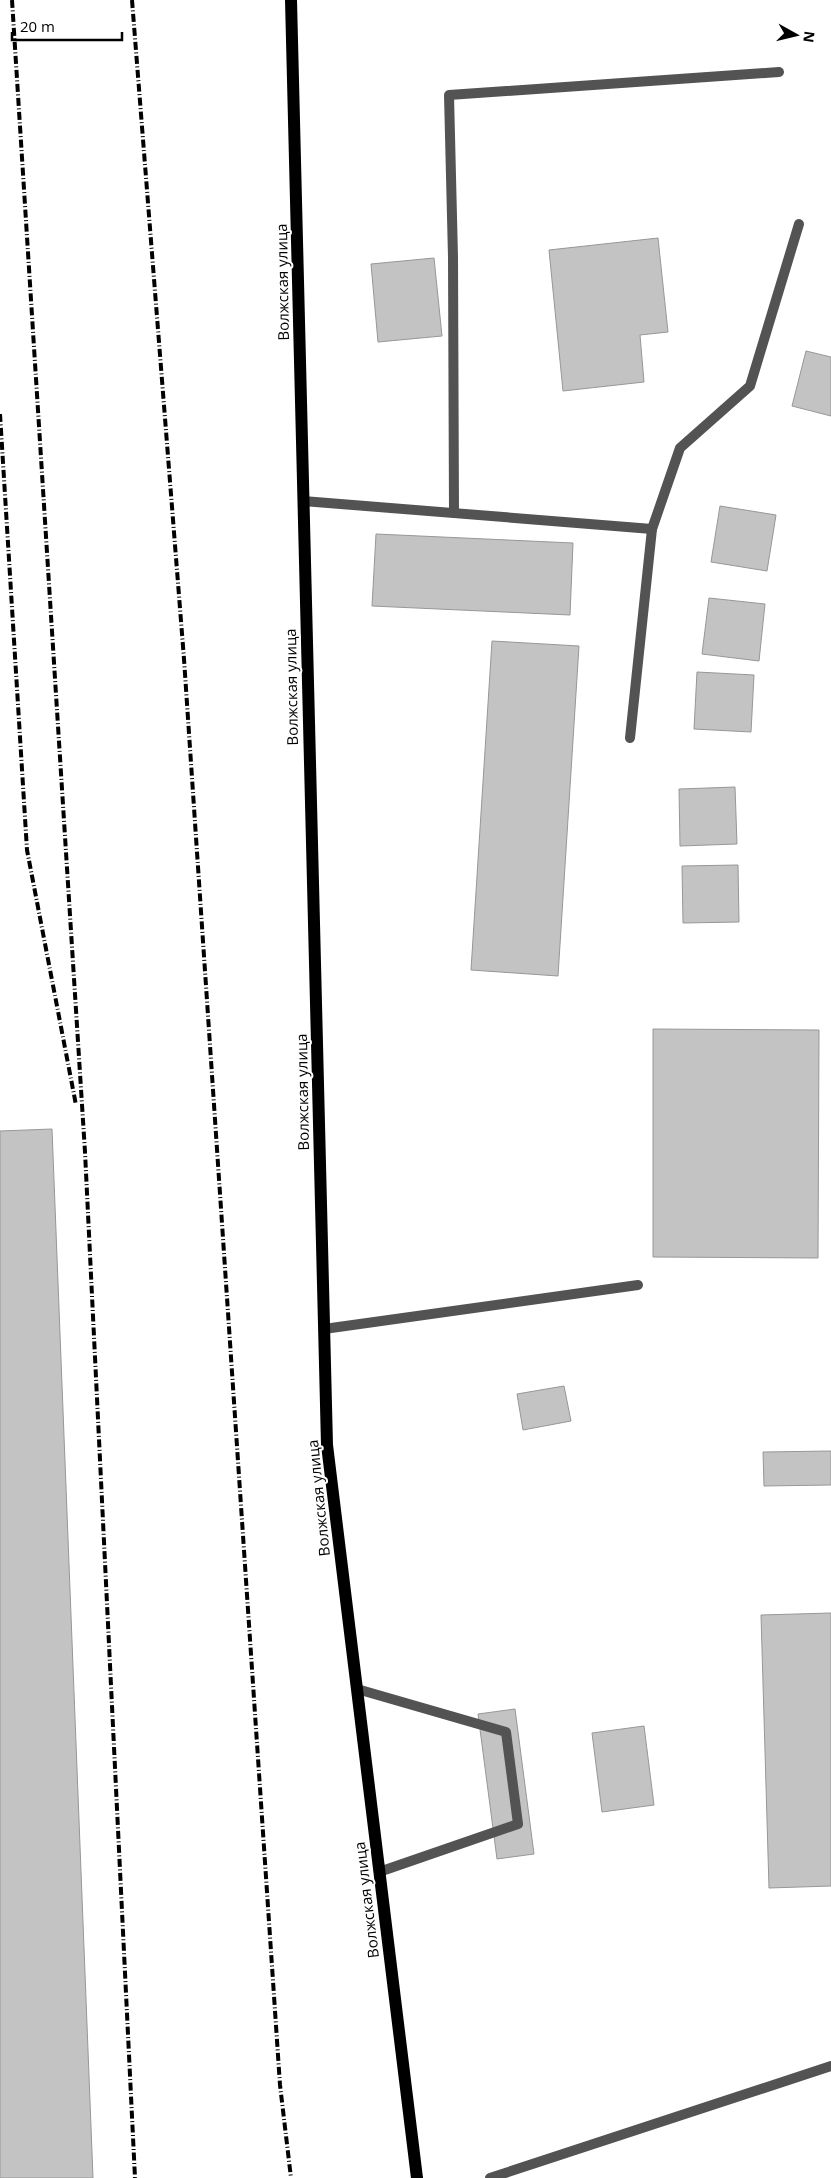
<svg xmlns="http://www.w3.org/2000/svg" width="831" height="2178" viewBox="0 0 831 2178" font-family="'Open Sans',sans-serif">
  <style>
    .building { fill: #c3c3c3; stroke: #979797 }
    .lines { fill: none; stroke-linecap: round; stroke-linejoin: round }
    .lane { stroke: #535353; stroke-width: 10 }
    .street { stroke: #535353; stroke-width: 10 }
    .primary { stroke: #000; stroke-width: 12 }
    .rail { stroke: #000; stroke-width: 4; stroke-dasharray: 8 2.5 1 2.5; stroke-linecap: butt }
    .labels { text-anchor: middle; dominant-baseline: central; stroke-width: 4; stroke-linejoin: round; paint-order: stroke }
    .street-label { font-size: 15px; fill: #000; stroke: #fff }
  </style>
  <rect width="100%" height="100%" fill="#fff"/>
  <g class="building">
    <path d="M658,238L668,332L640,335L644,382L563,391L549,250Z"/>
    <path d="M434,258L442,336L378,342L371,264Z"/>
    <path d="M806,351L831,357V416L792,406Z"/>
    <path d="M720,506L776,515L767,571L711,562Z"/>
    <path d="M376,534L573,543L570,615L372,606Z"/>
    <path d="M709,598L765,604L759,661L702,654Z"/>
    <path d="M492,641L579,646L558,976L471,970Z"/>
    <path d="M697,672L754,675L751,732L694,729Z"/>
    <path d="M735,787L737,844L680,846L679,789Z"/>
    <path d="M738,865L739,922L683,923L682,866Z"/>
    <path d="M653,1029L819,1030L818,1258L653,1257Z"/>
    <path d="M52,1129L93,2178H0V1131Z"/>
    <path d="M564,1386L571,1421L523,1430L517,1394Z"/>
    <path d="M831,1451V1485L764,1486L763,1452Z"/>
    <path d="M831,1613V1886L769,1888L761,1615Z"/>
    <path d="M515,1709L534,1854L497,1859L478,1714Z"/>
    <path d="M644,1726L654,1805L602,1812L592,1733Z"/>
  </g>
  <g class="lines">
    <g class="lane">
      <path d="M454,513L453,257L449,95L779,72"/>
      <path d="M324,1329L638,1285"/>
      <path d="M357,1689L506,1732L518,1824L379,1872"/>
      <path d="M490,2178L831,2066"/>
    </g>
    <g class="street">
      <path d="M303,501L652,529"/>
      <path d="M630,738L652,529L680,448L750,386L799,224"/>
    </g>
    <path class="primary" d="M291,0L327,1445L417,2178"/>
    <g class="rail">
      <path d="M12,0L85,1152L135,2178"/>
      <path d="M132,0L184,659L280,2085L291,2178"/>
      <path d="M0,414L27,850L76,1105"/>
    </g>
  </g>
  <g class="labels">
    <g class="street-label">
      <text transform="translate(282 282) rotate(-91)">Волжская улица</text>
      <text transform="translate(291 687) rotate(-91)">Волжская улица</text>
      <text transform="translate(302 1092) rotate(-91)">Волжская улица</text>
      <text transform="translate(318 1498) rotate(-96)">Волжская улица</text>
      <text transform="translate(366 1900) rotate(-97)">Волжская улица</text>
    </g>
  </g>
  <g transform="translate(796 35) rotate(98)" stroke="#ffffff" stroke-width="4" paint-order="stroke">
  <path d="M0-4L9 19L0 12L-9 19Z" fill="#000000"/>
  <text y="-8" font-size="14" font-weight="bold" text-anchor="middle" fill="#000000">N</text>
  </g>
  <path d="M12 32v8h110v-8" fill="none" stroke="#000000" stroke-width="2.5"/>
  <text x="20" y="32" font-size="15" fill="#000000" stroke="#ffffff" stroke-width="4" paint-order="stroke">20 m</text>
</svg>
